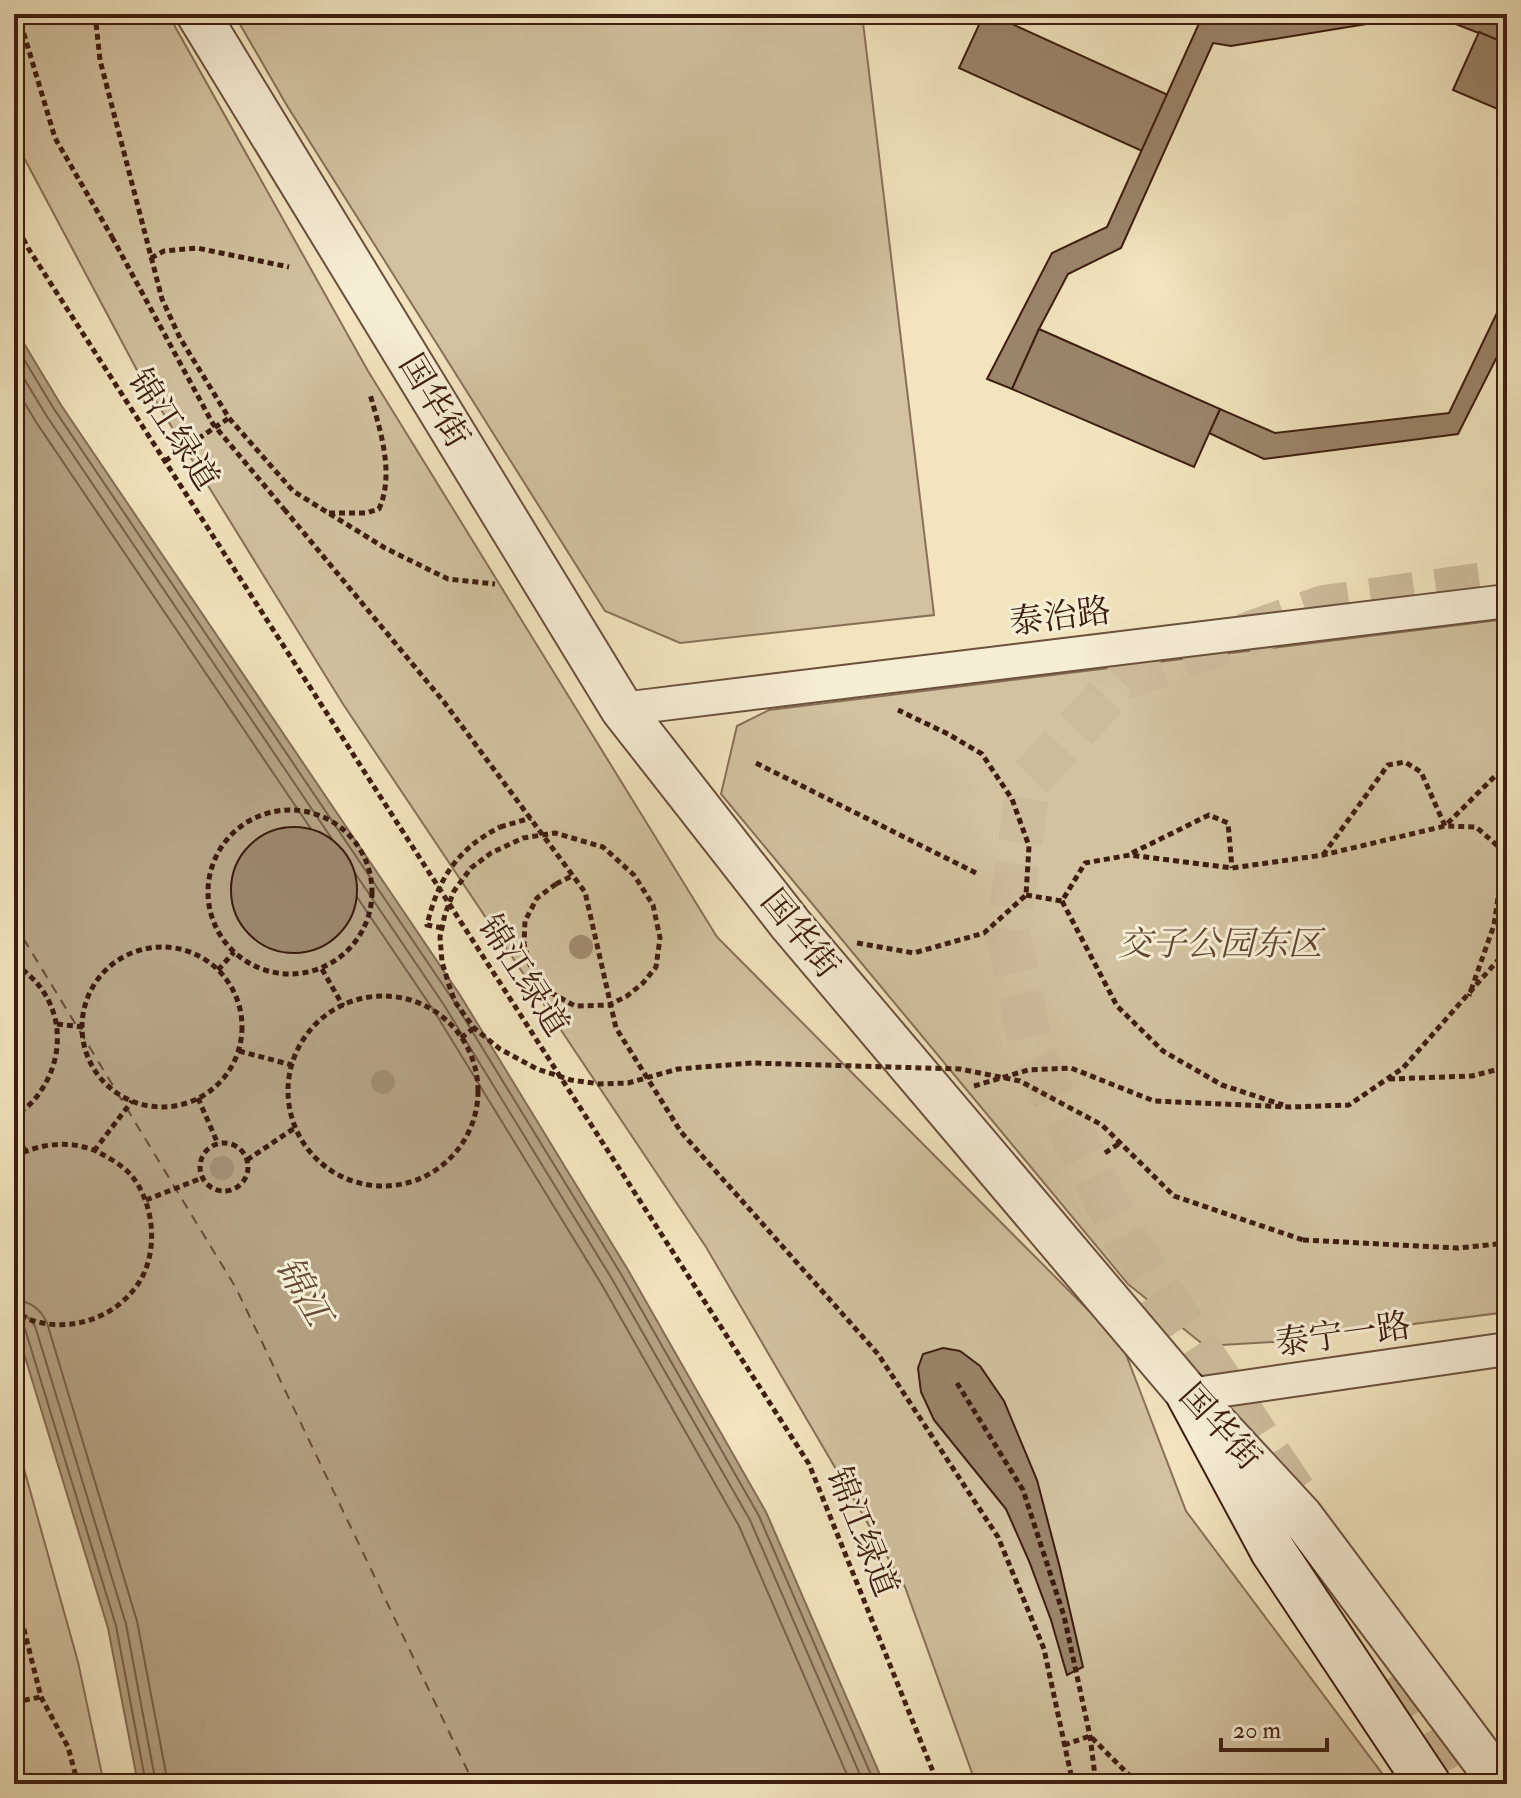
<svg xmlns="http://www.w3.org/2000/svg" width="1521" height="1798" viewBox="0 0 1521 1798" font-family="'IM FELL Double Pica','Noto Serif SC',serif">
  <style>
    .green { fill: #d2c2a0; stroke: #887058; stroke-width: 2 }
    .water { fill: #b4a182; stroke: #846d54; stroke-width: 2 }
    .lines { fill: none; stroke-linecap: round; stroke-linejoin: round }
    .shore { stroke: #786048; stroke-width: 2 }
    .ferry { stroke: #674c37; stroke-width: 2; stroke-dasharray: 10 8; stroke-linecap: butt }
    .building { fill: #9b856a; stroke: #3d1e0f; stroke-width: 2 }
    .secondary-tunnel { stroke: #cdbc9b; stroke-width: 44; stroke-dasharray: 44 22; stroke-linecap: butt }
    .minor-casing { stroke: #6a503b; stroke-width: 36 }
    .tertiary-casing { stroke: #6a503b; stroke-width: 46 }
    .secondary-casing { stroke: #3d1e0f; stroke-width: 48 }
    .path { stroke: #3d1e0f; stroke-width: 5; stroke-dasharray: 6 4; stroke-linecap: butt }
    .minor { stroke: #f6edd5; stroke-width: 32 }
    .tertiary { stroke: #f6edd5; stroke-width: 42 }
    .secondary { stroke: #f6edd5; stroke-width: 44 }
    .path-bridge { stroke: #3d1e0f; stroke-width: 5; stroke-dasharray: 6 4; stroke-linecap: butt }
    .tree { fill: #a28e72 }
    .labels { text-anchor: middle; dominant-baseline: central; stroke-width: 6; stroke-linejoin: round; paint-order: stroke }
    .street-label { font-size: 34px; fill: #3d1e0f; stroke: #f6edd5 }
    .park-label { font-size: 34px; font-style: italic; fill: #624733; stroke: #f6edd5 }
    .water-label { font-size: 36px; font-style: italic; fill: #674c37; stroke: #f6edd5 }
  </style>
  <rect width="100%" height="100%" fill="#f1e4be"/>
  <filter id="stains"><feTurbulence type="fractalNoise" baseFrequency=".0025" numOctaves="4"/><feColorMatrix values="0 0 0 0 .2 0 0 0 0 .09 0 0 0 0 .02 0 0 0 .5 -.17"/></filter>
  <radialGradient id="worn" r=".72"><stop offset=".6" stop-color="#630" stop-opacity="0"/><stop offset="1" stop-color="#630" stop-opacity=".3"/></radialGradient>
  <g class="green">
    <path d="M14,14H168L368,371L717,937L1122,1344L1186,1511L1390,1784H976L905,1587L706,1247L343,704L139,374L14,139Z"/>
    <path d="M234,14H862L934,615L680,643L605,611L286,104Z"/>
    <path d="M1507,619V1312L1273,1342L1205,1346L1128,1284L721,794L737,726L769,710Z"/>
    <path d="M14,1433L78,1662L104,1784H14Z"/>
  </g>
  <path class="water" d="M14,327L61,405L460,995L628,1270L766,1512L884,1784H138L108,1628L14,1321Z"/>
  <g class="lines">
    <g class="shore">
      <path d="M14,343L54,409L453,1000L621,1274L759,1516L875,1784"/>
      <path d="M14,362L46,415L444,1005L612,1279L750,1520L864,1784"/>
      <path d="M14,385L36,422L434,1011L602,1285L739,1526L851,1784"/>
      <path d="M14,1300C30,1301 40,1308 47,1323L137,1621L168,1784"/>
      <path d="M14,1312L26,1315L35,1326L126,1624L156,1784"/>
      <path d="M14,1322L21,1324L25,1329L116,1626L146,1784"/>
    </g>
    <path class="ferry" d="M14,923L236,1288L474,1784"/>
  </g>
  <g class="building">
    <path d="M984,14H990L1168,95L1142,151L959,68Z"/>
    <path d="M1278,14H1428L1231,46L1213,43L1121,248L1068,274L1039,329L1012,389L987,379L1052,253L1107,227L1201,19L1229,21Z"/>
    <path d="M1430,14H1494L1507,19V44Z"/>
    <path d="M1479,32L1507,44V113L1453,90Z"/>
    <path d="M1507,292V337L1458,434L1264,459L1209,433L1220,409L1275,433L1449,413Z"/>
    <path d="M1039,329L1220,409L1194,467L1012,389Z"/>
    <path d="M1507,337V358L1499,354Z"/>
    <circle cx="294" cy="890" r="63"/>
    <path d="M943,1348L960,1351L980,1366L1004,1401L1037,1480L1060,1568L1083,1667L1067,1675L1051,1620L1029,1561L1006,1509L934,1420L921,1392L918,1368L923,1354Z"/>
  </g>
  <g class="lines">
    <g class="secondary-tunnel">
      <path d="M1294,1492L1126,1240L1032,1052L1008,932L1029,780L1124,678L1324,607L1507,581"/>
      <path d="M1400,1672L1465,1784"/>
    </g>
    <g class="minor-casing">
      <g id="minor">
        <path d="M622,709L1507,601"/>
        <path d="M1189,1395L1507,1349"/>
      </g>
    </g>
    <g class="tertiary-casing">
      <path id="tertiary" d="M198,14L622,709L791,925L1189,1395L1301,1516L1487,1765L1498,1784"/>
    </g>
    <g class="secondary-casing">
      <path id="secondary" d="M1189,1395L1273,1551L1428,1784"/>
    </g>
    <g class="path">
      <path d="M18,14L55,138L112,237"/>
      <path d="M95,14L100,60L162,299L180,338L229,418L293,491L385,548L448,579L495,584"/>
      <path d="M14,221L28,248L809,1464L938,1784"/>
      <path d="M151,258L164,251L197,248L289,267"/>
      <path d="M165,461L229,418"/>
      <path d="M284,509L444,702L585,892L616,1028L681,1132L878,1354L998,1537L1044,1649L1073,1784"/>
      <path d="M329,513H366L379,509C395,473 380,430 370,394"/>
      <path d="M756,763L976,873"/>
      <circle cx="290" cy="892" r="82"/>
      <path d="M500,827L531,818"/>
      <path d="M1132,853L1209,815L1228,823L1232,868"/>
      <path d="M1323,855L1388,765L1405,762L1421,772L1445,826L1507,764"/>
      <path d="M556,884L572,876"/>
      <path d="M1026,895L1062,901L1085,863L1130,855L1232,868L1323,855L1445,826L1476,827L1499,847L1501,878L1494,925L1469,996"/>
      <path d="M1062,901L1117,1006L1163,1051L1222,1085L1283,1105"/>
      <path d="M1495,924L1507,910"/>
      <path d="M857,943L914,953L984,933L1026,895L1029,846L1012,799L982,754L948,734L898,710"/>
      <circle cx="162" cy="1027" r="80"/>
      <path d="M14,964C64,994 71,1056 34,1100C29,1106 21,1111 14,1115"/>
      <path d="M322,969L343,1006"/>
      <path d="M218,970L234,952"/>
      <circle cx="383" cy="1091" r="95"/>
      <path d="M57,1024L83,1027"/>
      <path d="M461,1038L474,1028"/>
      <path d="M239,1051L292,1065"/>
      <path d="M1389,1079L1472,1076L1507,1067"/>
      <path d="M974,1086L1028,1070L1071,1068L1154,1101L1291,1107L1349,1105L1403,1068L1507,950"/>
      <path d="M198,1098L218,1144"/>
      <path d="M14,1129L25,1151"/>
      <circle cx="224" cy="1167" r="24"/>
      <path d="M94,1151L132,1101"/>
      <path d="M1105,1153L1120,1143"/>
      <path d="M14,1157C39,1143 70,1140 96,1151C108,1157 122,1165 131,1175C155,1204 159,1253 138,1284C111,1324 55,1337 14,1312"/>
      <path d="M247,1160L296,1127"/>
      <path d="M146,1200L202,1178"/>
      <path d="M1303,1240L1458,1248L1507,1243"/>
      <path d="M957,1383L1023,1490L1064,1616L1090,1736L1096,1784"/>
      <path d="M14,1590L41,1697L68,1747L78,1784"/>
      <path d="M14,1702L41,1697"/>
      <path d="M1064,1745L1090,1736L1138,1784"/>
    </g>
    <use href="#minor" class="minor"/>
    <use href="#tertiary" class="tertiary"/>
    <use href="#secondary" class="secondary"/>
    <g class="path-bridge">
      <path d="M112,237L213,424L284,509"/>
      <path d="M556,884L537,898L525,921L524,944L531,968L546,990L575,1006L609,1005L627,996L643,983L656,967L660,938L653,905L634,875L603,847L555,833L523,838L491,853L471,868L454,891L445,914L440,937L442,962L449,985L455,1002L474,1028L500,1049L537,1069L571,1080L600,1084L628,1083L678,1069L752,1063L960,1069L1020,1081L1102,1125L1174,1196L1303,1240"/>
      <path d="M442,928L427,925C438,879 457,849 500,827"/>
    </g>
  </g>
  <g class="tree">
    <circle cx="581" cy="947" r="12"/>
    <circle cx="383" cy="1082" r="12"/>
    <circle cx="222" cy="1168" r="12"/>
  </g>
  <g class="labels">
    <g class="street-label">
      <text transform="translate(434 401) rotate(59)">国华街</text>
      <text transform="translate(173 430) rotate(57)">锦江绿道</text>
      <text transform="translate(1060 617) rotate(-7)">泰治路</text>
      <text transform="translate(800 934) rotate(51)">国华街</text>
      <text transform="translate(523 976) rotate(57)">锦江绿道</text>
      <text transform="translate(1343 1335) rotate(-8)">泰宁一路</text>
      <text transform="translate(1220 1427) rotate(48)">国华街</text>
      <text transform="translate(862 1532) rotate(68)">锦江绿道</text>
    </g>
    <g class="park-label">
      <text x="1220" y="944">交子公园东区</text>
    </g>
    <g class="water-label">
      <text transform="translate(303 1291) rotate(60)">锦江</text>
    </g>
  </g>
  <rect width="1521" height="1798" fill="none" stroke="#f1e4be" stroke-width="48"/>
  <rect x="16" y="16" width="1489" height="1766" fill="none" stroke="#3d1e0f" stroke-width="4"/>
  <rect x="24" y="24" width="1473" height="1750" fill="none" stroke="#3d1e0f" stroke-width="2"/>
  <path d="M1221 1738v12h106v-12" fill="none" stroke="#3d1e0f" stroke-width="4"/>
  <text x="1233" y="1738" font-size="24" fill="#3d1e0f" stroke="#f6edd5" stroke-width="6" paint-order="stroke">20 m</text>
  <rect width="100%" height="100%" filter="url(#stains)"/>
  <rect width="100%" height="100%" fill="url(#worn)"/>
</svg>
